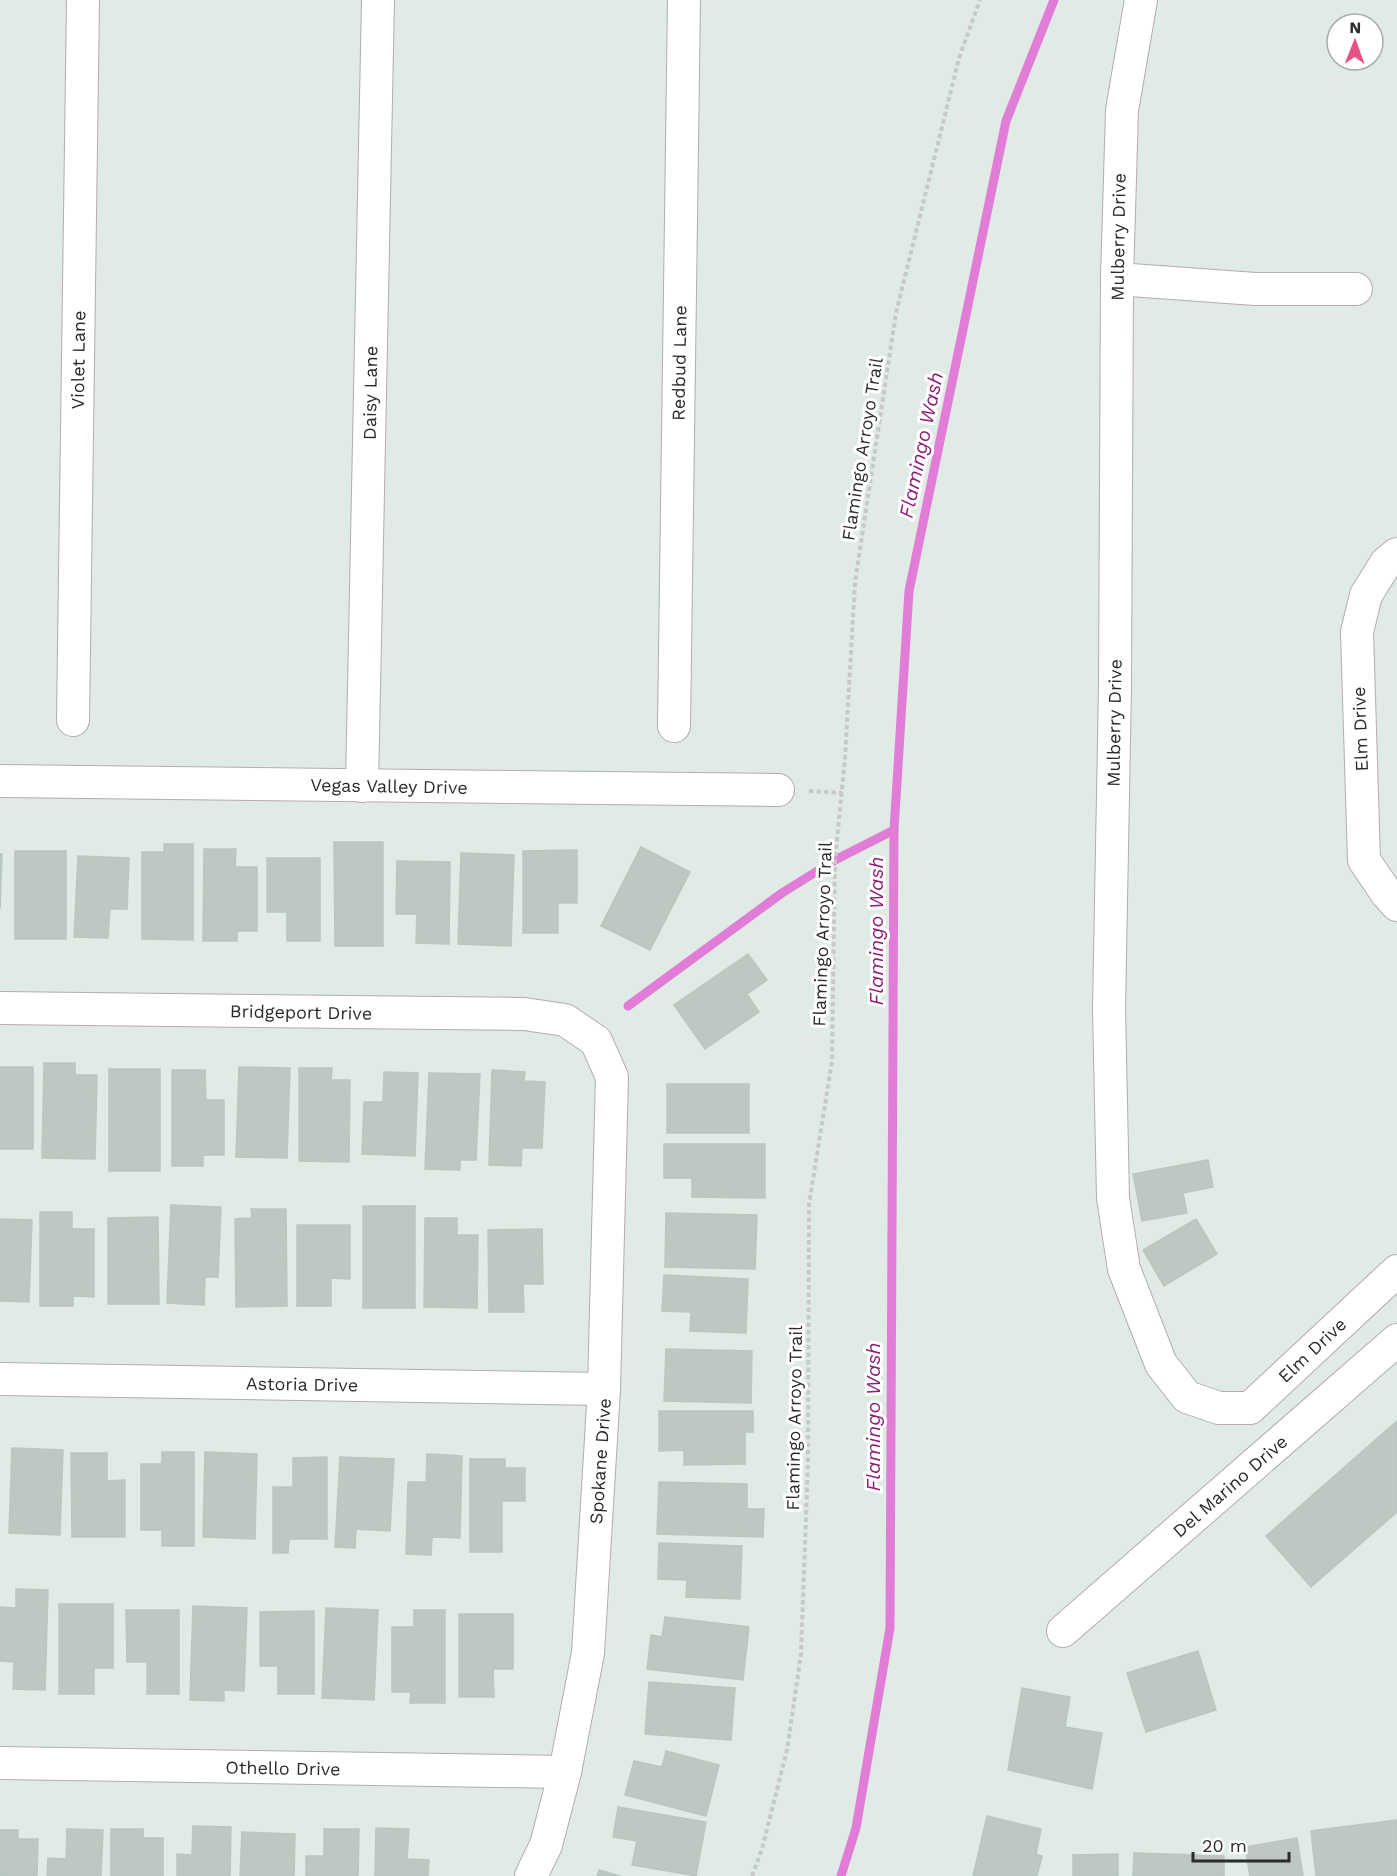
<svg xmlns="http://www.w3.org/2000/svg" width="1397" height="1876" viewBox="0 0 1397 1876" font-family="'Work Sans',sans-serif">
  <style>
    .lines { fill: none; stroke-linecap: round; stroke-linejoin: round }
    .stream { stroke: #e27dd7; stroke-width: 9 }
    .building { fill: #bec7c1; stroke: #b9c7c0; stroke-width: 1.5 }
    .street-casing { stroke: #b6abaf; stroke-width: 34 }
    .path { stroke: #c8c8c8; stroke-width: 4; stroke-dasharray: 4.5 3; stroke-linecap: butt }
    .street { stroke: #fff; stroke-width: 32 }
    .labels { text-anchor: middle; dominant-baseline: central; stroke-width: 6; stroke-linejoin: round; paint-order: stroke }
    .street-label { font-size: 18px; fill: #2b2b2b; stroke: #fff }
    .water-label { font-size: 20px; font-style: italic; fill: #8f1c79; stroke: #fff }
  </style>
  <rect width="100%" height="100%" fill="#dfebe4"/>
  <g class="lines">
    <g class="stream">
      <path d="M628,1006L782,893L835,860L894,830"/>
      <path d="M841,1876L856,1828L890,1628L894,830L909,591L1006,121L1054,0"/>
    </g>
  </g>
  <g class="building">
    <path d="M334,842H383V946H335Z"/>
    <path d="M164,844H193V940L142,939V852H164Z"/>
    <path d="M641,847L690,872L650,950L601,926Z"/>
    <path d="M204,849H236L235,867H257V931H237V941H203Z"/>
    <path d="M577,850V903H558V933H523V851Z"/>
    <rect x="15" y="851" width="51" height="88"/>
    <path d="M461,853L514,855L511,946L458,944Z"/>
    <path d="M0,854H2L0,909Z"/>
    <path d="M78,856L129,858L127,909H110L108,938L74,937Z"/>
    <path d="M267,858H320V941H287V912H267Z"/>
    <path d="M397,861L450,862L449,944L416,943L417,914H396Z"/>
    <path d="M748,954L767,980L747,994L759,1012L705,1049L674,1005Z"/>
    <path d="M44,1063H75V1075H97L95,1159L42,1158Z"/>
    <rect x="0" y="1067" width="33" height="82"/>
    <path d="M239,1067L290,1068L287,1158L236,1157Z"/>
    <path d="M299,1068H332L331,1080H350L349,1162L299,1161Z"/>
    <rect x="109" y="1069" width="51" height="102"/>
    <path d="M172,1070H205L206,1100H224V1155H203V1166H172Z"/>
    <path d="M492,1070L525,1072L524,1081L545,1082L542,1148H522L521,1166L489,1165Z"/>
    <path d="M384,1072L418,1073L415,1156L362,1154L364,1102H383Z"/>
    <path d="M429,1073L480,1074L476,1160H460V1170L425,1169Z"/>
    <rect x="667" y="1084" width="82" height="49"/>
    <path d="M664,1144H765V1198L692,1197V1178H664Z"/>
    <path d="M1208,1160L1213,1187L1183,1193L1187,1213L1142,1221L1133,1174Z"/>
    <path d="M171,1205L221,1207L218,1277H205L204,1305L167,1303Z"/>
    <rect x="363" y="1206" width="52" height="102"/>
    <path d="M251,1209H286L287,1306L236,1307L235,1219L252,1218Z"/>
    <path d="M40,1212H72V1229H94V1297L73,1296V1306H40Z"/>
    <path d="M666,1213L757,1215L755,1269L665,1267Z"/>
    <path d="M158,1217L159,1304H108V1218Z"/>
    <path d="M425,1218H457V1235H478L477,1308L424,1307Z"/>
    <path d="M0,1219L32,1220L29,1302L0,1301Z"/>
    <path d="M1196,1219L1217,1254L1164,1286L1143,1250Z"/>
    <path d="M297,1225H350V1279L331,1278V1306H297Z"/>
    <path d="M542,1229L543,1284H523L524,1312H489L488,1230Z"/>
    <path d="M664,1275L748,1279L746,1333L690,1331L691,1312L662,1311Z"/>
    <path d="M666,1349L752,1351L751,1403L664,1401Z"/>
    <path d="M659,1411H753V1432H745V1464L684,1465V1450L659,1451Z"/>
    <path d="M1397,1421V1512L1311,1587L1266,1536Z"/>
    <path d="M12,1448L63,1450L60,1535L9,1533Z"/>
    <path d="M162,1452H194V1546H162V1530H141V1464H162Z"/>
    <path d="M205,1452L257,1454L255,1539L203,1537Z"/>
    <path d="M71,1453H107V1481L125,1480V1537H72Z"/>
    <path d="M427,1454L462,1456L460,1538L432,1537L431,1555L406,1554L408,1482H426Z"/>
    <path d="M327,1457V1539H289L288,1553H273V1487H293V1458Z"/>
    <path d="M340,1457L394,1459L390,1531L356,1529L355,1548L335,1547Z"/>
    <path d="M470,1459H505V1468H525V1501H502V1552H470Z"/>
    <path d="M659,1482L747,1484V1509H764L763,1537L657,1534Z"/>
    <path d="M659,1543L742,1546L740,1599L686,1597L687,1580L658,1579Z"/>
    <path d="M16,1589L48,1590L45,1690L13,1689L14,1662L0,1661V1607L16,1608Z"/>
    <path d="M59,1604H113V1668H94V1694H59Z"/>
    <path d="M193,1606L247,1608L244,1691L224,1690V1701L190,1700Z"/>
    <path d="M326,1608L378,1610L374,1700L322,1698Z"/>
    <path d="M126,1610H179V1694H147V1662H127Z"/>
    <path d="M414,1610H445V1703H410L411,1692H392V1627H414Z"/>
    <path d="M314,1611V1694H278V1666H260V1612Z"/>
    <path d="M459,1614H513V1669H493L494,1697H459Z"/>
    <path d="M665,1617L749,1627L743,1680L647,1669L651,1635L662,1637Z"/>
    <path d="M1198,1651L1216,1710L1146,1732L1127,1673Z"/>
    <path d="M649,1682L735,1688L731,1740L645,1734Z"/>
    <path d="M1022,1688L1070,1697L1065,1727L1102,1733L1092,1789L1008,1770Z"/>
    <path d="M666,1751L719,1765L706,1816L625,1795L634,1761L662,1767Z"/>
    <path d="M618,1807L706,1822L696,1876L632,1865L637,1841L613,1837Z"/>
    <path d="M987,1816L1041,1829L1036,1854L1042,1856L1037,1876H973Z"/>
    <path d="M1397,1820V1876H1316L1311,1831Z"/>
    <path d="M193,1826L231,1827L230,1876H177V1854L192,1855Z"/>
    <path d="M376,1828L409,1829L407,1859L429,1860L428,1876H375Z"/>
    <path d="M67,1829L103,1830L101,1876H47L48,1858L66,1859Z"/>
    <path d="M111,1829H143V1838H163V1876H111Z"/>
    <path d="M324,1829H359L358,1876H306V1856H324Z"/>
    <path d="M0,1830H18V1839H38L37,1876H0Z"/>
    <path d="M242,1832L295,1834L294,1876H240Z"/>
    <path d="M1297,1838L1303,1876H1250L1245,1847Z"/>
    <path d="M1134,1853L1224,1856V1876H1133Z"/>
    <path d="M1118,1854V1876H1073V1855Z"/>
    <path d="M599,1870L620,1876H597Z"/>
  </g>
  <g class="lines">
    <g class="street-casing">
      <g id="street">
        <path d="M1141,0L1122,110L1117,279L1115,687L1109,1009L1113,1198L1124,1269L1161,1364L1187,1397L1219,1408H1250L1397,1271"/>
        <path d="M1117,279L1255,289H1356"/>
        <path d="M1397,554L1386,563L1366,595L1357,632L1364,860L1387,894L1397,905"/>
        <path d="M73,720L83,0"/>
        <path d="M674,726L684,0"/>
        <path d="M0,781L778,790"/>
        <path d="M362,786L378,0"/>
        <path d="M0,1008L524,1014L565,1020L596,1041L612,1077L604,1389L588,1653L565,1772L546,1845L531,1876"/>
        <path d="M0,1379L604,1389"/>
        <path d="M1063,1631L1397,1340"/>
        <path d="M0,1763L565,1772"/>
      </g>
    </g>
    <g class="path">
      <path d="M809,791L842,793"/>
      <path d="M752,1876L762,1849L787,1750L801,1654L808,1462L809,1204L832,1061L835,860L845,758L855,582L896,313L959,58L980,0"/>
    </g>
    <use href="#street" class="street"/>
  </g>
  <g class="labels">
    <g class="street-label">
      <text transform="translate(1118 237) rotate(-89)">Mulberry Drive</text>
      <text transform="translate(78 360) rotate(-89)">Violet Lane</text>
      <text transform="translate(679 363) rotate(-89)">Redbud Lane</text>
      <text transform="translate(370 393) rotate(-89)">Daisy Lane</text>
      <text transform="translate(862 449) rotate(-81)">Flamingo Arroyo Trail</text>
      <text transform="translate(1114 723) rotate(-89)">Mulberry Drive</text>
      <text transform="translate(1360 729) rotate(-92)">Elm Drive</text>
      <text transform="translate(389 786) rotate(1)">Vegas Valley Drive</text>
      <text transform="translate(822 934) rotate(-88)">Flamingo Arroyo Trail</text>
      <text transform="translate(301 1012) rotate(1)">Bridgeport Drive</text>
      <text transform="translate(1312 1350) rotate(-43)">Elm Drive</text>
      <text transform="translate(302 1384) rotate(1)">Astoria Drive</text>
      <text transform="translate(794 1418) rotate(-89)">Flamingo Arroyo Trail</text>
      <text transform="translate(600 1461) rotate(-86)">Spokane Drive</text>
      <text transform="translate(1230 1486) rotate(-41)">Del Marino Drive</text>
      <text transform="translate(283 1768) rotate(1)">Othello Drive</text>
    </g>
    <g class="water-label">
      <text transform="translate(921 445) rotate(-78)">Flamingo Wash</text>
      <text transform="translate(876 931) rotate(-90)">Flamingo Wash</text>
      <text transform="translate(873 1417) rotate(-90)">Flamingo Wash</text>
    </g>
  </g>
  <g transform="translate(1355 42) rotate(1)"><circle r="28" fill="#ffffff" stroke="#aaaaaa" stroke-width="1.5"/>
  <path d="M0-4.5L10 22L0 15L-10 22Z" fill="#e75184"/>
  <text y="-9" font-size="16" font-weight="bold" text-anchor="middle" fill="#2b2b2b">N</text>
  </g>
  <path d="M1193 1852v9h96v-9" fill="none" stroke="#2b2b2b" stroke-width="3"/>
  <text x="1202" y="1852" font-size="18" fill="#2b2b2b" stroke="#ffffff" stroke-width="4.5" paint-order="stroke">20 m</text>
</svg>
